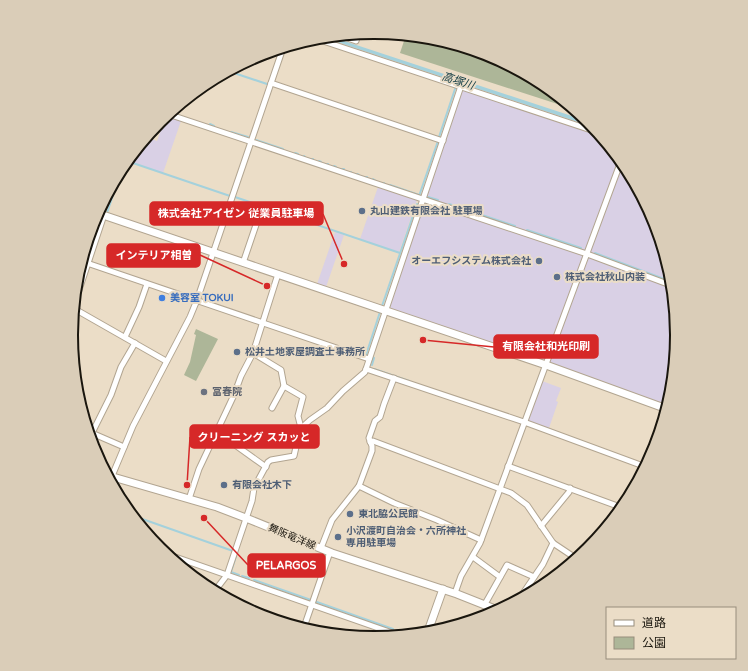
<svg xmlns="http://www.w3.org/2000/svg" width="748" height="671" viewBox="0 0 748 671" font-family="'Varela Round','Noto Sans JP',sans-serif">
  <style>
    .industrial { fill: #d9d0e5 }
    .green { fill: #adb698 }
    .water { fill: #a4d1dc }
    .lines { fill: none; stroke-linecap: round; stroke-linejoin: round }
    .stream { stroke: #a4d1dc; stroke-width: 2 }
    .minor-casing { stroke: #b2a591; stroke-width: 7 }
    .tertiary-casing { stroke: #b2a591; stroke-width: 9 }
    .secondary-casing { stroke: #b2a591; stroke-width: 9 }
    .minor { stroke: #fff; stroke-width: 5 }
    .tertiary { stroke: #fff; stroke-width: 7 }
    .secondary { stroke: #fff; stroke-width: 7 }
    .service-dot { fill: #5c6f8a; stroke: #ebddc7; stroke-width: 1.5 }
    .shop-dot { fill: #3f7fe0; stroke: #ebddc7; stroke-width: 1.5 }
    .worship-dot { fill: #6b7280; stroke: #ebddc7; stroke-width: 1.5 }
    .labels { text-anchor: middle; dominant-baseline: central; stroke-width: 4; stroke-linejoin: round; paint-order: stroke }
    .service-label { font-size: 10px; font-weight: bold; fill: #4e5e75; stroke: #ebddc7; text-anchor: start }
    .shop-label { font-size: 10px; font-weight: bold; fill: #366cbe; stroke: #ebddc7; text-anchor: start }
    .worship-label { font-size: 10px; font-weight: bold; fill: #5b616d; stroke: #ebddc7; text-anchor: start }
    .street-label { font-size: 10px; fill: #1a160e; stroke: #ebddc7 }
    .water-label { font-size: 11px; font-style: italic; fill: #0d3841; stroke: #ebddc7 }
    .rim { fill: none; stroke: #1a160e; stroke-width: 2 }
    .leader { fill: none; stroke: #d62828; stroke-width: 1.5 }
    .callout-dot { fill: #d62828; stroke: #ebddc7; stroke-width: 1.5 }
    .callout { fill: #d62828; stroke: #d62828; stroke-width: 1.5 }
    .callout-label { font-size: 11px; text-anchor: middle; font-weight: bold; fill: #fff }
  </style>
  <rect width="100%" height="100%" fill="#ebddc7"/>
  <g class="industrial">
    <path d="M465,89L599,134L626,167L654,220L672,277L677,336L672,395L668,406L547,361L391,309L390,306L462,90Z"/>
    <path d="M166,116L181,121L163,173L127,160L146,137L157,141Z"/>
    <path d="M378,187L417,200L399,252L360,239Z"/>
    <path d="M335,232L344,235L326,287L317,284Z"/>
    <path d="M542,381L561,388L556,401L558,402L549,428L528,421Z"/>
  </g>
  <g class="green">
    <path d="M406,35L433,38L490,55L543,83L576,110L400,53Z"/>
    <path d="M196,329L218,339L196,381L184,375L190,362L196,335L194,334Z"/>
  </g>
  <path class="water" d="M329,36L590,122L593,127L322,37Z"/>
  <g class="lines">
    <g class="stream">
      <path d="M354,36V34"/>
      <path d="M228,71L267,84"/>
      <path d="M210,124L214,126"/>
      <path d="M231,132L248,137"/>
      <path d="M439,137L456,86"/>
      <path d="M256,140L283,149"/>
      <path d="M295,153L298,154"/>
      <path d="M304,156L305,157"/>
      <path d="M312,159H313"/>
      <path d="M127,161L230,196"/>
      <path d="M319,161L321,162"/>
      <path d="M327,164H328"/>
      <path d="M334,166L336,167"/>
      <path d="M342,169H344"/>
      <path d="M349,172H351"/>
      <path d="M357,174L359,175"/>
      <path d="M365,177H367"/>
      <path d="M373,179L376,181"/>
      <path d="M382,183H384"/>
      <path d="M390,185L419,195"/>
      <path d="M419,196L438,141"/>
      <path d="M235,197L400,253"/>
      <path d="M428,197L438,200"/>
      <path d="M449,204L515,226"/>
      <path d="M107,213L123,165"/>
      <path d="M527,230L581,248"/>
      <path d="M595,253L672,282"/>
      <path d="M382,306L417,204"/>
      <path d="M367,355H366L380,312"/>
      <path d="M372,365L374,358L373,357"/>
      <path d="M374,369L409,381"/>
      <path d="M131,515L233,551"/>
      <path d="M237,553L231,572L239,575"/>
      <path d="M242,576L249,578"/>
      <path d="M254,580L311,600"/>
      <path d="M314,601L393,629"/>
      <path d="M397,630L406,634"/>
      <path d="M409,635H411"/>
    </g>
    <g class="minor-casing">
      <g id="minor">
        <path d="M339,35L356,41L358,34"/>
        <path d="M314,38L597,132"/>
        <path d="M271,83L443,141"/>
        <path d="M168,114L587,254L673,286"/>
        <path d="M81,261L369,359"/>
        <path d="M243,263L258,219"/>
        <path d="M73,308L166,361"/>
        <path d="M73,308L104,215"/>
        <path d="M125,337L139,307L147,284"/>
        <path d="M253,353L281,370L284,386L303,397L298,416L301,428"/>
        <path d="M366,369L524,422L646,467"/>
        <path d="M272,408L284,386"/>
        <path d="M87,431L124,447"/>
        <path d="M217,432L266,467"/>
        <path d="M92,433L111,395L121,367L135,343"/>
        <path d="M370,442L373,441L511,493L527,505L553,543L577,559"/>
        <path d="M508,466L623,508"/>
        <path d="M112,476L133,426L190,317L197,300L283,48"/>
        <path d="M359,486L394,503L437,520L481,540"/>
        <path d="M189,499L199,469L234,395L241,376L253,353L278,274"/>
        <path d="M541,526L569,492L570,488"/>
        <path d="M321,548L332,520L359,486L372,451V446L369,438L375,421L380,417L384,404L394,378"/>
        <path d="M161,552L401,636"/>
        <path d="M473,557L500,577"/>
        <path d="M214,592L227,575L252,501L254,488L268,462L271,460L294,456L300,429L310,420L327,408L343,391L365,372L461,86"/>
        <path d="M455,593L461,576L480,543L621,161"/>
        <path d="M521,600L524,592L543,564L553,543"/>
        <path d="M485,604L507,565L534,577"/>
        <path d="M303,630L330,552"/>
      </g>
    </g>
    <g class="tertiary-casing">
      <g id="tertiary">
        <path d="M97,213L546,365L667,409"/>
        <path d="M427,634L443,589"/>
      </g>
    </g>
    <g class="secondary-casing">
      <path id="secondary" d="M106,475L217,507L251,520L332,553L457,594L500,611"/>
    </g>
    <use href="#minor" class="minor"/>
    <use href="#tertiary" class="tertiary"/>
    <use href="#secondary" class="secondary"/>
  </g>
  <g class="service-dot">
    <circle cx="362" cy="211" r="4"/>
    <circle cx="539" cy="261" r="4"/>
    <circle cx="557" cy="277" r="4"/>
    <circle cx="237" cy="352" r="4"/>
    <circle cx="224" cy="485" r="4"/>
    <circle cx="350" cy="514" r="4"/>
    <circle cx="338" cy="537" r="4"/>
  </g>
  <circle class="shop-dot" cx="162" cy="298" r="4"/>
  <circle class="worship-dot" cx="204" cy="392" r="4"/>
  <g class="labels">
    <g class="service-label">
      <text x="370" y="211">丸山建鉄有限会社 駐車場</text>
      <text x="531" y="261" text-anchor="end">オーエフシステム株式会社</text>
      <text x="565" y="277">株式会社秋山内装</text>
      <text x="245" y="352">松井土地家屋調査士事務所</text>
      <text x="232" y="485">有限会社木下</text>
      <text x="358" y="514">東北脇公民館</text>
      <text x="346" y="531">小沢渡町自治会・六所神社<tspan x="346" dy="12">専用駐車場</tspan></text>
    </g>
    <g class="shop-label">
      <text x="170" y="298">美容室 TOKUI</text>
    </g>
    <g class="worship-label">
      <text x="212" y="392">冨春院</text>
    </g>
    <g class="street-label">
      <text transform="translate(292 537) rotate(23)">舞阪竜洋線</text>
    </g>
    <g class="water-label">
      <text transform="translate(458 81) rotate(18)">高塚川</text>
    </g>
  </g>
  <path d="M0 0H748V671H0ZM78 335a296 296 0 1 1 592 0a296 296 0 1 1-592 0Z" fill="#dacdb8" fill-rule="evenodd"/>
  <path class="rim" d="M78 335a296 296 0 1 1 592 0a296 296 0 1 1-592 0Z"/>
  <path class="leader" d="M344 264L323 214M267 286L200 255M423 340L494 347M187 485L190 437M204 518L248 565"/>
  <g class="callout-dot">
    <circle cx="344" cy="264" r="4"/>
    <circle cx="267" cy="286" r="4"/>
    <circle cx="423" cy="340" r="4"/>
    <circle cx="187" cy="485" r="4"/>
    <circle cx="204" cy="518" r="4"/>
  </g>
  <g class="callout">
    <rect x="150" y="202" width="173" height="23" rx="4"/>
    <rect x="107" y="244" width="93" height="23" rx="4"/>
    <rect x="494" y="335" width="104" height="23" rx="4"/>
    <rect x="190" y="425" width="129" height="23" rx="4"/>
    <rect x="248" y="554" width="77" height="23" rx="4"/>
  </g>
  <g class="callout-label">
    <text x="236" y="217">株式会社アイゼン 従業員駐車場</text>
    <text x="154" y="259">インテリア相曽</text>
    <text x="546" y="350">有限会社和光印刷</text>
    <text x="254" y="441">クリーニング スカッと</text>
    <text x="286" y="569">PELARGOS</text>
  </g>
  <rect x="606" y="607" width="130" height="52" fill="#ebddc7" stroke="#978d7d"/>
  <rect x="614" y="620" width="20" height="6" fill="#ffffff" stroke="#978d7d"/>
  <text x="642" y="627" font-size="12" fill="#1a160e">道路</text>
  <rect x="614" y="637" width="20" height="12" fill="#adb698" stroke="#978d7d"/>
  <text x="642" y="647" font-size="12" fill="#1a160e">公園</text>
</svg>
